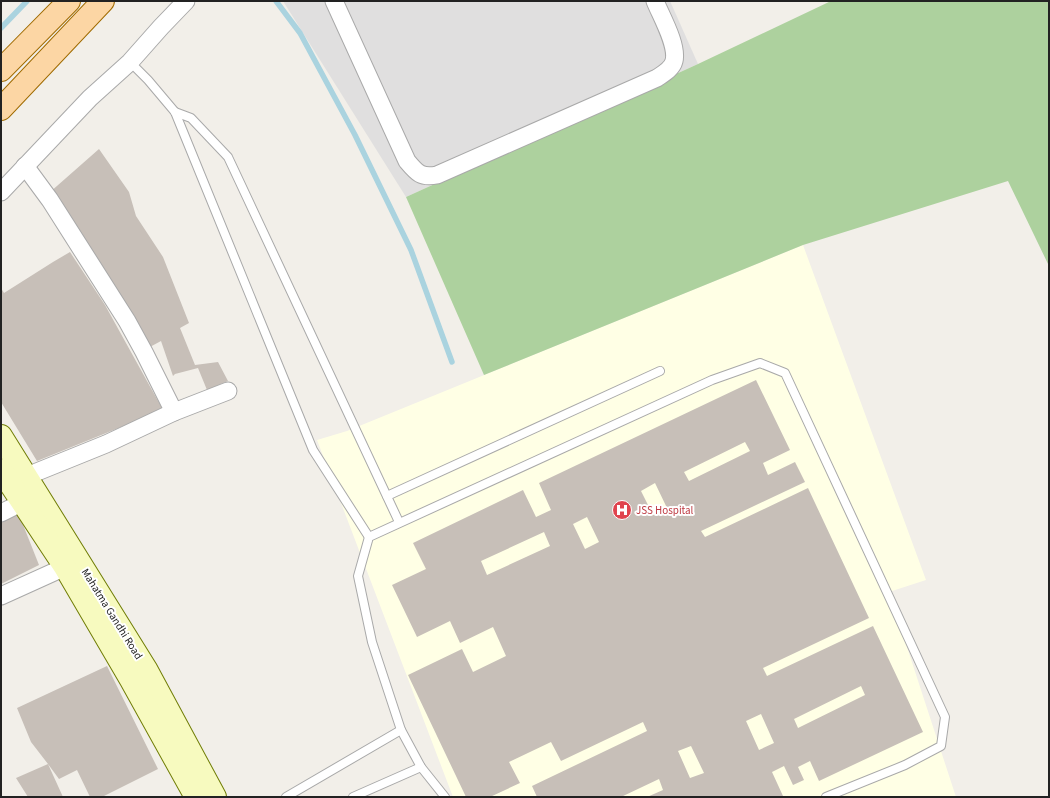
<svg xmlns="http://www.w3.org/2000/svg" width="1050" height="798" viewBox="0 0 1050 798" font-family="'Source Sans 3',sans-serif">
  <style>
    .residential { fill: #e0dfdf }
    .education { fill: #ffffe5 }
    .forest { fill: #add19e }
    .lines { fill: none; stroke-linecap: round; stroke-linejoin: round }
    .stream { stroke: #aad3df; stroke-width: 5.5 }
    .building { fill: #c7bfb8; fill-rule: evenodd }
    .lane-casing { stroke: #a9a9a9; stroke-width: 10 }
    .street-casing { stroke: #a9a9a9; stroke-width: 19 }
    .secondary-casing { stroke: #707d05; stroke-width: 24 }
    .primary-casing { stroke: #a06b00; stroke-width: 24 }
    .lane { stroke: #fff; stroke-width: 8 }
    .street { stroke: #fff; stroke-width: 17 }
    .secondary { stroke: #f7fabf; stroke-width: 22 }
    .primary { stroke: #fcd6a4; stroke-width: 22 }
    .labels { text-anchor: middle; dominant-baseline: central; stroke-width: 4; stroke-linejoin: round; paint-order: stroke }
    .health-label { font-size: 11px; fill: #be3a42; stroke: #fff; text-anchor: start }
    .street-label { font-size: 11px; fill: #222; stroke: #fff }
  </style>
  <rect width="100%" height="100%" fill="#f2efe9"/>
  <path class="residential" d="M283,1H670L698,64L406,197Z"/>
  <path class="education" d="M803,245L926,580L889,592L956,797H453L317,440L347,431Z"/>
  <path class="forest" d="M831,1H1049V266L1008,181L803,245L484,375L406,197L698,64Z"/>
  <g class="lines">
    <g class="stream">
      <path d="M276,1L300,33L355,135L411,250L452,362"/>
      <path d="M1,28L27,1"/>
    </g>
  </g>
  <g class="building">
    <path d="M99,149L129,192L136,216L163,257L189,323L180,328L195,365L218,362L228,381L207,390L198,368L175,374L173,376L161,341L148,348L49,193Z"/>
    <path d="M70,252L105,305L163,410L37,461L1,402V288L4,293L53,262Z"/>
    <path d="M756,380L790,450L763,463L768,475L795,462L805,482L701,531L705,537L808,488L869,618L763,668L767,676L873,626L923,732L819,781L810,761L798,767L804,780L793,785L784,766L772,772L783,796L780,797H647L663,790L659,779L621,797H537L532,786L647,731L643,722L561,761L551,742L509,762L520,783L490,797H466L408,675L462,649L473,672L506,656L493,627L460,643L450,621L417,637L392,585L426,569L413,543L523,490L536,517L551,510L539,483ZM745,442L750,451L689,481L684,472ZM655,483L667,508L653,515L641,491ZM587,517L599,542L585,549L573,524ZM544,532L550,546L487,575L481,561ZM861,686L865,695L798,728L794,719ZM761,714L774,743L759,750L746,721ZM691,746L704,773L690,778L678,751Z"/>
    <path d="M18,512L39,565L1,584V520Z"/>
    <path d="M107,666L158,769L102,797H90L77,770L59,779L48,764L63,797H28L16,778L48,764L31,742L17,708Z"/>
  </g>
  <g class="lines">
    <g class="lane-casing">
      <g id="lane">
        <path d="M130,62L148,80L175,112L313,450L369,537"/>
        <path d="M175,112L191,118L228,157L399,522"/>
        <path d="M387,496L660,371"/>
        <path d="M286,797L401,730"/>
        <path d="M353,797L421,767"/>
        <path d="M445,797L421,767L401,730L372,642L358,576L369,537L712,380L760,363L785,373L945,717L941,746L905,765L826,797"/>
      </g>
    </g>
    <g class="street-casing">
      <g id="street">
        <path d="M334,1L407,161C417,173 421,178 437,175L657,78C663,74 672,69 674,61C678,45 661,16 655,1"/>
        <path d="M25,166L50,200L127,321L144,352L174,412"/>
        <path d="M1,192L90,98L130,62L161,27L186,1"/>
        <path d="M27,476L106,444L174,412L228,391"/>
        <path d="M1,513L23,502"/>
        <path d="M1,596L65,567"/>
      </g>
    </g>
    <g class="secondary-casing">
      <g id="secondary">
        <path d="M1,436L146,669L215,797"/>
        <path d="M1,470L65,567L131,680L196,797"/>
      </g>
    </g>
    <g class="primary-casing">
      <g id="primary">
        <path d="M1,70L69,1"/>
        <path d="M1,109L103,1"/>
      </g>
    </g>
    <use href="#lane" class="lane"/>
    <use href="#street" class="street"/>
    <use href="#secondary" class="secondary"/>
    <use href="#primary" class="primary"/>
  </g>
  <defs>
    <g id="hospital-disc" transform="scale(1)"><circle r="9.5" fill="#e0444e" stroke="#fff"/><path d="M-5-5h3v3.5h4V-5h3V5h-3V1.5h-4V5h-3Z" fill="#fff"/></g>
  </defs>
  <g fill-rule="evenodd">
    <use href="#hospital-disc" x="622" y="510"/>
  </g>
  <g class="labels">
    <g class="health-label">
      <text x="636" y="510">JSS Hospital</text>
    </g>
    <g class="street-label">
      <text transform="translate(112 614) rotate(58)">Mahatma Gandhi Road</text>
    </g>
  </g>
  <rect width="1050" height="798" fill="none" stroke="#222222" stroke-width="4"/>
</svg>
